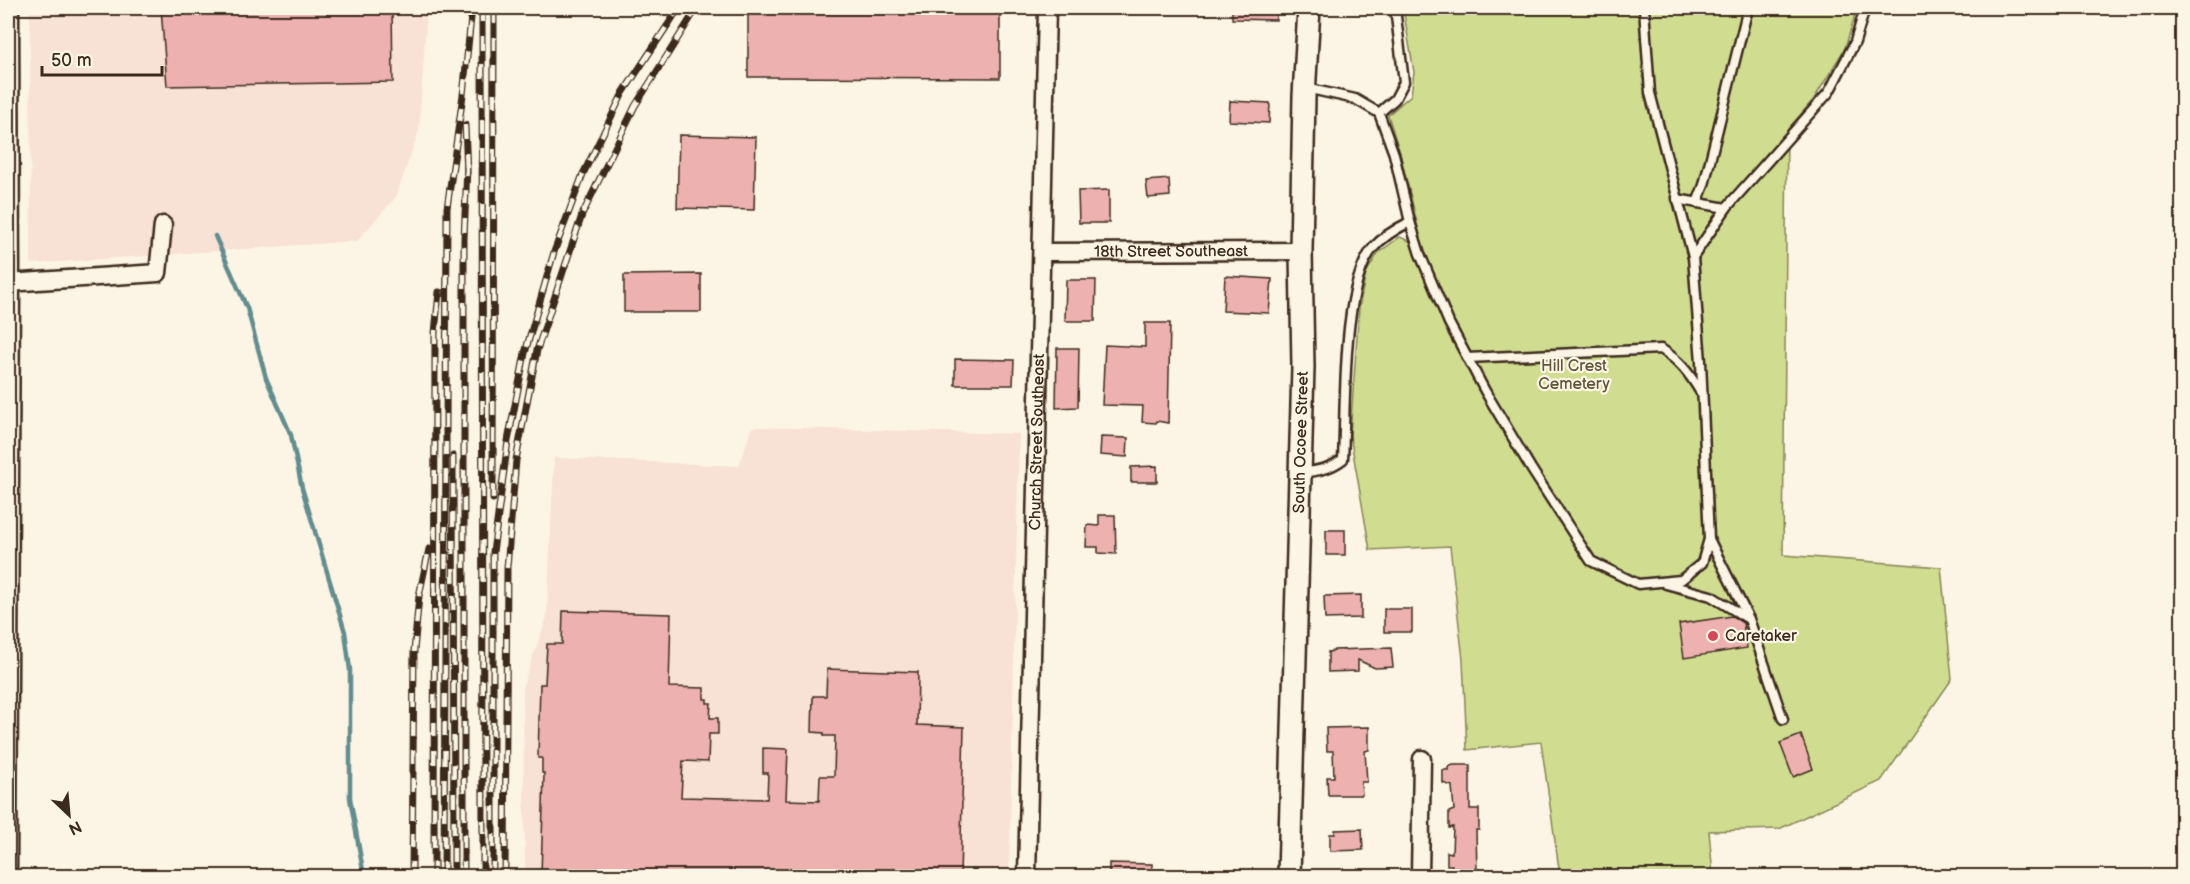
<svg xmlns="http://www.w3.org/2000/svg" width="2190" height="884" viewBox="0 0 2190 884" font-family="'Balsamiq Sans',sans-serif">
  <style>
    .built { fill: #f8e1d5 }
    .green { fill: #d0dd90; stroke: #868457; stroke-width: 1.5 }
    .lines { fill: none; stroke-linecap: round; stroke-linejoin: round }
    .stream { stroke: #638c8e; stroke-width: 4.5 }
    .building { fill: #edb1b0; stroke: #3b2a1e; stroke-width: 1.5 }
    .service-casing { stroke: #3b2a1e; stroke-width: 13 }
    .minor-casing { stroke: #3b2a1e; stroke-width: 21 }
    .tertiary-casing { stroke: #3b2a1e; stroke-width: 26 }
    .service { stroke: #fcf5e5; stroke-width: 8 }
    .minor { stroke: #fcf5e5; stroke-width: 16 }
    .tertiary { stroke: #fcf5e5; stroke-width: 21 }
    .rail-casing { stroke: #3b2a1e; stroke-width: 7 }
    .rail { stroke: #fcf5e5; stroke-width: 4.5; stroke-dasharray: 14; stroke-linecap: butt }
    .poi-dot { fill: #d1495b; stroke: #fcf5e5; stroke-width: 2 }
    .labels { text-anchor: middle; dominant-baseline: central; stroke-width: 4.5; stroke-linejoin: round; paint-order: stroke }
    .street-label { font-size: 16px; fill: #3b2a1e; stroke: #fcf5e5 }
    .park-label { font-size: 16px; fill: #60573a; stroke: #fcf5e5 }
    .poi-label { font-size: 16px; fill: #3b2a1e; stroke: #fcf5e5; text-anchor: start }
  </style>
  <rect width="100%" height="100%" fill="#fcf5e5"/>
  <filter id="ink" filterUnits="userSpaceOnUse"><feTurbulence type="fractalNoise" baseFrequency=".0167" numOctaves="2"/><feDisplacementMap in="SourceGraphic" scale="12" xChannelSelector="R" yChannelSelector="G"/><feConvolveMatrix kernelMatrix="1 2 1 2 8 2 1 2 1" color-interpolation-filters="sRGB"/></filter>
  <g filter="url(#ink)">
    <g class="built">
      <path d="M30,8H427L419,130L396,197L357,241L31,264Z"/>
      <path d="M752,427L1019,434L1009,876H525L523,685L547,617L554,458L739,466Z"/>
    </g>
    <path class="green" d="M1403,8H1857L1845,48L1814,99L1787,130L1783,555L1941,567L1952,679L1881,781L1779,829L1709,831L1713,876H1560L1541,742L1467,750L1463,660L1450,546L1370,550L1350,435L1359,308L1366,273L1378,253L1400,237L1410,241L1419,231L1400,153L1388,115L1411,95L1414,72Z"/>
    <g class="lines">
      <path class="stream" d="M215,236L247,308L266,378L291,435L302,488L345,632L350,670V798L364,876"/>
    </g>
    <g class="building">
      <path d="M161,8H392L393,82L167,86Z"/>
      <path d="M748,8H1000V78L748,77Z"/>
      <path d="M1232,8H1276V20L1232,19Z"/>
      <path d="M1230,101L1270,103L1269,123L1229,121Z"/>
      <path d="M679,135L756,137L754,210L677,208Z"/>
      <path d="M1169,179L1170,196L1148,198L1146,181Z"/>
      <path d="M1109,190V223H1079L1078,191Z"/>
      <path d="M701,274V312H624V275Z"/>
      <path d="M1225,276L1272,279L1269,313L1223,311Z"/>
      <path d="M1066,280H1096L1095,321H1065Z"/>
      <path d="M1145,323H1170L1168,423L1157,421L1156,423L1142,422L1143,406L1102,405L1105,345L1145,347Z"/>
      <path d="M1057,348H1079L1078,407L1056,408Z"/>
      <path d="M955,359L1014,360L1013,385H955Z"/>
      <path d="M1101,437L1128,438L1127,457L1100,455Z"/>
      <path d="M1157,466V482H1131V467Z"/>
      <path d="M1099,515H1115L1116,554L1098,553V547H1086L1087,525L1099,526Z"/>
      <rect x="1326" y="530" width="19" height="25"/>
      <path d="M1361,595V618L1325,619L1324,596Z"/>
      <rect x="1384" y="609" width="28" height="23"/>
      <path d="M563,611L671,614L669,687L704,688V699H707V703H711L710,718H718V734H709L708,762L683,761L681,797L767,799L768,773H763V748L788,749L786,800L819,801L820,776H834L835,736H824V733L812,732L813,696H826L827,669L918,672L917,725L964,727L960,876H541L544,773H542V758H538L540,684H545L547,644H562Z"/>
      <path d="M1732,616L1743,623L1747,648L1684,658L1679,624Z"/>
      <path d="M1391,648L1393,667L1375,668L1358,660V671L1328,672V652L1334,651V650Z"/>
      <path d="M1369,727V750L1365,751L1367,782H1361L1362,795H1328L1327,777H1334L1333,751H1327L1326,728Z"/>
      <path d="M1801,735L1813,769L1793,777L1780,743Z"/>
      <path d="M1453,765H1470V809H1479V830H1476L1477,871L1452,870V865H1447V852L1452,853L1453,827L1449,828V812L1454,810L1452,786L1443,783V770H1448V767Z"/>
      <path d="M1362,829L1363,850L1330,851V834H1335V830Z"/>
      <path d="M1109,863L1152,864V876H1109Z"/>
    </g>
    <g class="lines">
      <g class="service-casing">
        <g id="service">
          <path d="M1306,88L1355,99L1379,113L1394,154L1410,222L1420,254L1449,323L1485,391L1532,470L1591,561L1638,584L1681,580L1702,563L1709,539L1701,362L1693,257L1650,93L1644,8"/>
          <path d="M1379,113L1395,99L1404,82L1395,8"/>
          <path d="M1677,199L1726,208"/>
          <path d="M1697,203L1704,185L1748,8"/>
          <path d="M1693,257L1727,207L1829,92L1855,42L1865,8"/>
          <path d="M1467,358L1661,349C1680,361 1690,374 1701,393"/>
          <path d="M1301,472C1317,472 1330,469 1343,459C1346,407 1341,287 1373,248C1384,236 1395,229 1410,222"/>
          <path d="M1709,539L1749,619L1783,719"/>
          <path d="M1666,584L1711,596L1747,618"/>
        </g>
      </g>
      <g class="minor-casing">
        <g id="minor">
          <path id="s1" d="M1042,252L1301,251"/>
          <path d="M8,283L158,273L163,225"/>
          <path d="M8,876L11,283L10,8"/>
          <path id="s2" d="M1027,876L1047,8"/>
          <path d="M1420,876L1422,759"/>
        </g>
      </g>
      <g class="tertiary-casing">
        <g id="tertiary">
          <path id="s3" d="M1289,876L1303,367L1301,251L1304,96L1309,8"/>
        </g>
      </g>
      <use href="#service" class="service"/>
      <use href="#minor" class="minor"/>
      <use href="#tertiary" class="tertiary"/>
      <g class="rail-casing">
        <g id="rail">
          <path d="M482,8L483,876"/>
          <path d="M465,125L467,173"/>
          <path d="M453,456L454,876"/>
          <path d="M493,499L494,8"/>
          <path d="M412,876L414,651L419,596L429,549"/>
          <path d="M434,876L435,333L439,292"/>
          <path d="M444,876L447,208L463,95L472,8"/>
          <path d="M464,876V239L467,166"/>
          <path d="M493,876V552L508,441L525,353L554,252L583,174L623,93L679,8"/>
          <path d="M505,876L507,568L516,460L537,350L582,215L635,106L697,8"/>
        </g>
      </g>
      <use href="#rail" class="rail"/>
    </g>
  </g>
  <circle class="poi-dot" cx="1713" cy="636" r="6"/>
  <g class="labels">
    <g class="street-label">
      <text stroke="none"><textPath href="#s1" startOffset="129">18th Street Southeast</textPath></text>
      <text stroke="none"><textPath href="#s2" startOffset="434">Church Street Southeast</textPath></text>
      <text stroke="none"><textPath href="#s3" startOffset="434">South Ocoee Street</textPath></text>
    </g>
    <g class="park-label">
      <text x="1574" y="366">Hill Crest<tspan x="1574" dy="18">Cemetery</tspan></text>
    </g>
    <g class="poi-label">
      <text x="1725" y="636">Caretaker</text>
    </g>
  </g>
  <rect width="2190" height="884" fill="none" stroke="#fcf5e5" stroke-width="30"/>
  <rect x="15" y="15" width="2160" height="854" fill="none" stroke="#3b2a1e" stroke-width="2" filter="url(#ink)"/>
  <g transform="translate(69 815) rotate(154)" stroke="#fcf5e5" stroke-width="4.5" paint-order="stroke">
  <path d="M0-4.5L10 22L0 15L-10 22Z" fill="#3b2a1e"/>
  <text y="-9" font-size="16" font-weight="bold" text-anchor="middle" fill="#3b2a1e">N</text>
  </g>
  <path d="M42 66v9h120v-9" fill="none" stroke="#3b2a1e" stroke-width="3"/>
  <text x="51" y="66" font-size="18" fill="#3b2a1e" stroke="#fcf5e5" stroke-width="4.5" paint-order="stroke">50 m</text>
</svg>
